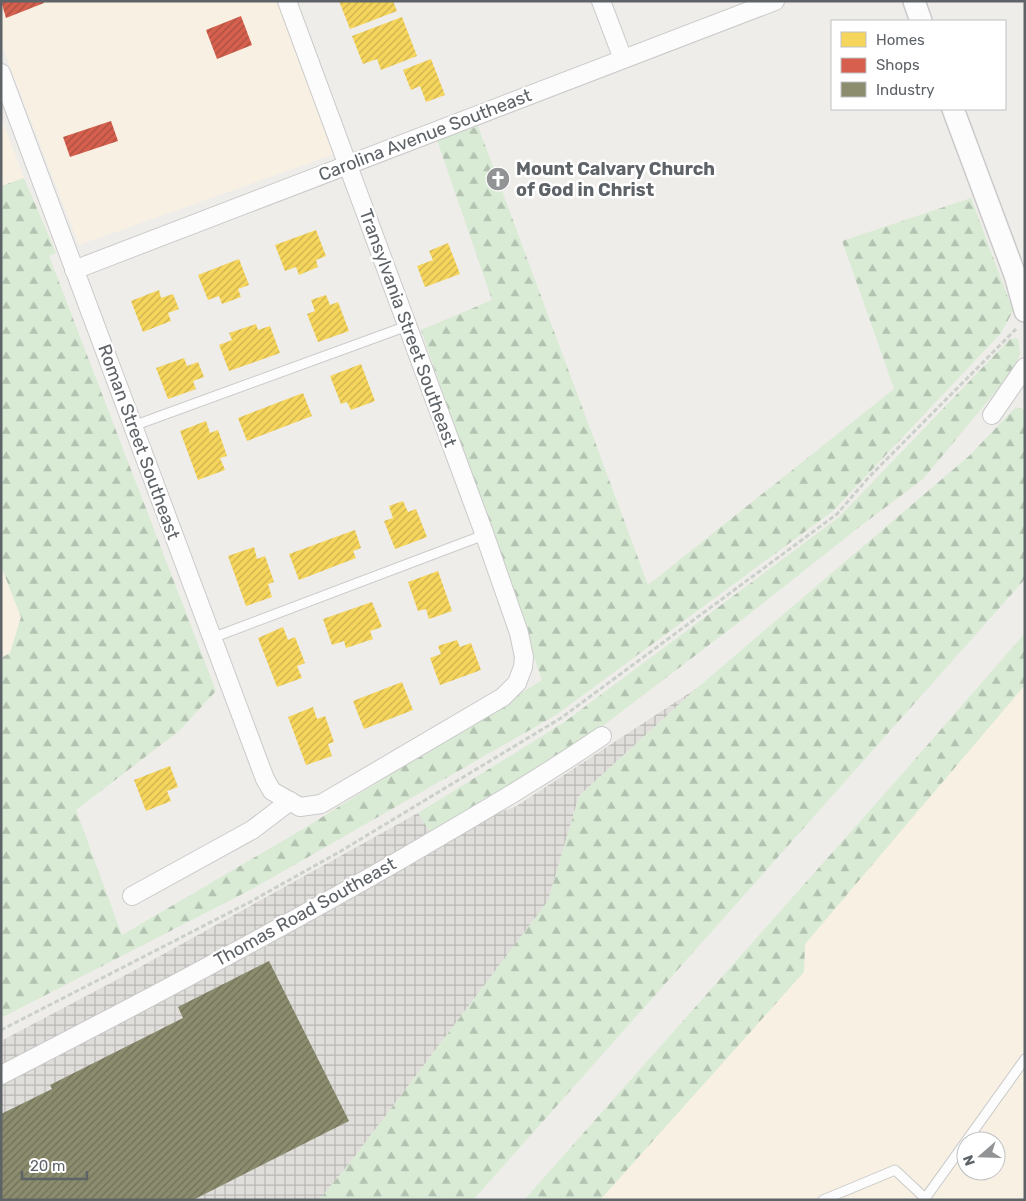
<svg xmlns="http://www.w3.org/2000/svg" width="1026" height="1201" viewBox="0 0 1026 1201" font-family="Rubik,sans-serif">
  <style>
    .commercial { fill: #f8f1e3; fill-rule: evenodd }
    .industrial { fill: url(#industrial-grid) }
    .forest { fill: url(#forest-firs) }
    .homes { fill: url(#homes-hatch) }
    .shops { fill: url(#shops-hatch) }
    .industry { fill: url(#industry-hatch) }
    .lines { fill: none; stroke-linecap: round; stroke-linejoin: round }
    .service-casing { stroke: #cacaca; stroke-width: 11 }
    .minor-casing { stroke: #cacaca; stroke-width: 20 }
    .tertiary-casing { stroke: #cacaca; stroke-width: 24 }
    .path { stroke: #cbd0cb; stroke-width: 3; stroke-dasharray: 5 2.5; stroke-linecap: butt }
    .service { stroke: #fdfcfc; stroke-width: 9 }
    .minor { stroke: #fdfcfc; stroke-width: 18 }
    .tertiary { stroke: #fdfcfc; stroke-width: 21 }
    .labels { text-anchor: middle; dominant-baseline: central; stroke-width: 5; stroke-linejoin: round; paint-order: stroke }
    .street-label { font-size: 18px; fill: #5e6368; stroke: #fff }
    .poi-label { font-size: 18px; font-weight: bold; fill: #5e6368; stroke: #fff; text-anchor: start }
  </style>
  <defs>
    <pattern id="industrial-grid" width="8" height="8" patternUnits="userSpaceOnUse" patternTransform="scale(1.25)"><rect width="8" height="8" fill="#e0deda"/><path d="M0 4h8M4 0v8" fill="none" stroke="#b9b8b5"/></pattern>
    <pattern id="forest-firs" width="22" height="20" patternUnits="userSpaceOnUse" patternTransform="scale(1.25)"><rect width="22" height="20" fill="#d9ebd5"/><path d="M5 1l3.5 6h-7zM16 11l3.5 6h-7z" fill="#b3c2b1"/></pattern>
    <pattern id="homes-hatch" width="6" height="6" patternUnits="userSpaceOnUse" patternTransform="scale(1.25)"><rect width="6" height="6" fill="#f6d55c"/><path d="M-1 1l2-2M0 6l6-6M5 7l2-2" fill="none" stroke="#cab050"/></pattern>
    <pattern id="shops-hatch" width="6" height="6" patternUnits="userSpaceOnUse" patternTransform="scale(1.25)"><rect width="6" height="6" fill="#d6604d"/><path d="M-1 1l2-2M0 6l6-6M5 7l2-2" fill="none" stroke="#a85042"/></pattern>
    <pattern id="industry-hatch" width="6" height="6" patternUnits="userSpaceOnUse" patternTransform="scale(1.25)"><rect width="6" height="6" fill="#8c8c6e"/><path d="M-1 1l2-2M0 6l6-6M5 7l2-2" fill="none" stroke="#70705a"/></pattern>
  </defs>
  <rect width="100%" height="100%" fill="#efede9"/>
  <g class="commercial">
    <path d="M1,1H295L343,151L79,245L1,43Z"/>
    <path d="M1,117L24,178L1,186Z"/>
    <path d="M1,566L21,617L10,653L1,658Z"/>
    <path d="M1025,685V1200H600L804,972L805,944ZM966,1141H996V1171H966Z"/>
  </g>
  <path class="industrial" d="M697,688L579,796L548,901L349,1164L319,1200H1V1041L122,977L418,813L433,835L515,807Z"/>
  <g class="forest">
    <path d="M478,126L648,585L894,389L842,241L971,198L1013,311L1001,333L833,511L556,715L254,888L1,1018V658L10,653L21,617L1,566V186L24,178L56,253L49,256L216,691L179,731L76,810L122,935L303,829L542,680L421,330L492,300L437,140Z"/>
    <path d="M1018,338L1020,353L1016,367L923,479L858,528L743,619L578,745L432,835L418,813L563,723L839,517L1010,339Z"/>
    <path d="M1016,407L1025,410V579L473,1200H319L349,1164L548,901L579,796L697,688L969,456Z"/>
    <path d="M1025,633V685L805,944L804,972L600,1200H524L903,773Z"/>
  </g>
  <g class="homes">
    <path d="M339,1H393L397,11L350,29Z"/>
    <path d="M402,17L417,56L381,70L377,59L363,64L352,36Z"/>
    <path d="M431,59L445,95L426,102L420,86L411,90L403,70Z"/>
    <path d="M316,230L326,256L316,260L318,267L299,275L296,267L285,271L275,245Z"/>
    <path d="M448,243L460,274L425,287L417,266L433,260L429,251Z"/>
    <path d="M239,259L249,285L238,289L241,297L222,304L219,296L208,300L198,275Z"/>
    <path d="M159,290L161,298L173,294L179,309L168,313L171,321L143,332L131,301Z"/>
    <path d="M326,295L330,305L338,302L349,331L318,342L307,314L315,311L311,300Z"/>
    <path d="M256,324L258,330L270,326L280,353L229,371L219,345L232,340L229,333Z"/>
    <path d="M184,358L187,366L198,362L204,377L193,381L196,389L168,399L156,368Z"/>
    <path d="M361,364L375,401L351,410L347,402L341,404L330,376Z"/>
    <path d="M303,393L312,416L247,441L238,418Z"/>
    <path d="M206,421L210,433L218,430L227,456L220,458L225,470L198,480L180,431Z"/>
    <path d="M403,501L408,512L416,509L427,537L395,549L384,521L393,518L389,506Z"/>
    <path d="M355,530L361,548L353,551L356,558L299,580L289,554Z"/>
    <path d="M254,547L257,559L265,556L274,582L268,584L272,597L246,606L228,556Z"/>
    <path d="M438,571L452,611L429,619L426,609L418,611L408,582Z"/>
    <path d="M372,602L382,627L370,631L373,639L346,648L344,641L332,645L323,619Z"/>
    <path d="M283,627L288,640L295,637L305,663L297,666L302,678L277,687L258,638Z"/>
    <path d="M457,640L460,647L471,643L481,670L440,685L430,658L441,654L438,646Z"/>
    <path d="M402,682L413,710L364,729L353,701Z"/>
    <path d="M313,707L317,719L325,716L334,742L328,744L332,756L306,765L288,717Z"/>
    <path d="M170,766L178,787L167,791L171,801L146,811L134,780Z"/>
  </g>
  <g class="shops">
    <path d="M1,1H43L44,3L6,18Z"/>
    <path d="M241,16L252,45L217,59L206,30Z"/>
    <path d="M111,121L118,141L70,157L63,137Z"/>
  </g>
  <path class="industry" d="M269,961L349,1121L193,1200H1V1114L52,1089L50,1085L183,1018L178,1007Z"/>
  <g class="lines">
    <g class="service-casing">
      <g id="service">
        <path d="M133,426L407,326"/>
        <path d="M212,638L484,535"/>
        <path d="M823,1200L895,1170L925,1198"/>
        <path d="M924,1200L1025,1059"/>
      </g>
    </g>
    <g class="minor-casing">
      <g id="minor">
        <path d="M601,1L623,59"/>
        <path d="M1,73L265,779L272,791L300,807L321,804L503,697L517,683L523,667L524,657L519,633L483,530L287,1"/>
        <path d="M74,270L775,1"/>
        <path d="M992,415L1025,367"/>
        <path d="M132,896L252,830L290,801"/>
        <path d="M1,1075C133,1007 264,938 393,864C463,823 535,782 602,736"/>
      </g>
    </g>
    <g class="tertiary-casing">
      <g id="tertiary">
        <path d="M914,1L921,21"/>
        <path d="M953,109L1015,275L1025,311"/>
      </g>
    </g>
    <path class="path" d="M1,1030L250,902L341,851L561,718L837,514L869,477L1016,329"/>
    <use href="#service" class="service"/>
    <use href="#minor" class="minor"/>
    <use href="#tertiary" class="tertiary"/>
  </g>
  <defs>
    <g id="church-disc" transform="scale(1.25)"><circle r="9.5" fill="#919395" stroke="#fff"/><path d="M-1.2-6h2.4v3.5h3.3v2.4h-3.3V6h-2.4V-.1h-3.3v-2.4h3.3Z" fill="#fff"/></g>
  </defs>
  <g fill-rule="evenodd">
    <use href="#church-disc" x="498" y="179"/>
  </g>
  <g class="labels">
    <g class="street-label">
      <text transform="translate(425 135) rotate(-21)">Carolina Avenue Southeast</text>
      <text transform="translate(408 328) rotate(70)">Transylvania Street Southeast</text>
      <text transform="translate(139 442) rotate(70)">Roman Street Southeast</text>
      <text transform="translate(305 912) rotate(-29)">Thomas Road Southeast</text>
    </g>
    <g class="poi-label">
      <text x="516" y="169">Mount Calvary Church<tspan x="516" dy="21">of God in Christ</tspan></text>
    </g>
  </g>
  <rect width="1026" height="1201" fill="none" stroke="#5e6368" stroke-width="5"/>
  <rect x="831" y="20" width="175" height="90" fill="#ffffff" stroke="#bfc1c3"/>
  <rect x="841" y="32" width="25" height="15" fill="#f6d55c" stroke="#bfc1c3"/>
  <text x="876" y="45" font-size="15" fill="#5e6368">Homes</text>
  <rect x="841" y="58" width="25" height="15" fill="#d6604d" stroke="#bfc1c3"/>
  <text x="876" y="70" font-size="15" fill="#5e6368">Shops</text>
  <rect x="841" y="82" width="25" height="15" fill="#8c8c6e" stroke="#bfc1c3"/>
  <text x="876" y="95" font-size="15" fill="#5e6368">Industry</text>
  <g transform="translate(981 1156) rotate(250)"><circle r="24" fill="#ffffff" stroke="#bfc1c3"/>
  <path d="M0-4L9 19L0 12L-9 19Z" fill="#919395"/>
  <text y="-8" font-size="14" font-weight="bold" text-anchor="middle" fill="#5e6368">N</text>
  </g>
  <path d="M22 1171v8h65v-8" fill="none" stroke="#5e6368" stroke-width="2.5"/>
  <text x="30" y="1171" font-size="15" fill="#5e6368" stroke="#ffffff" stroke-width="4" paint-order="stroke">20 m</text>
</svg>
